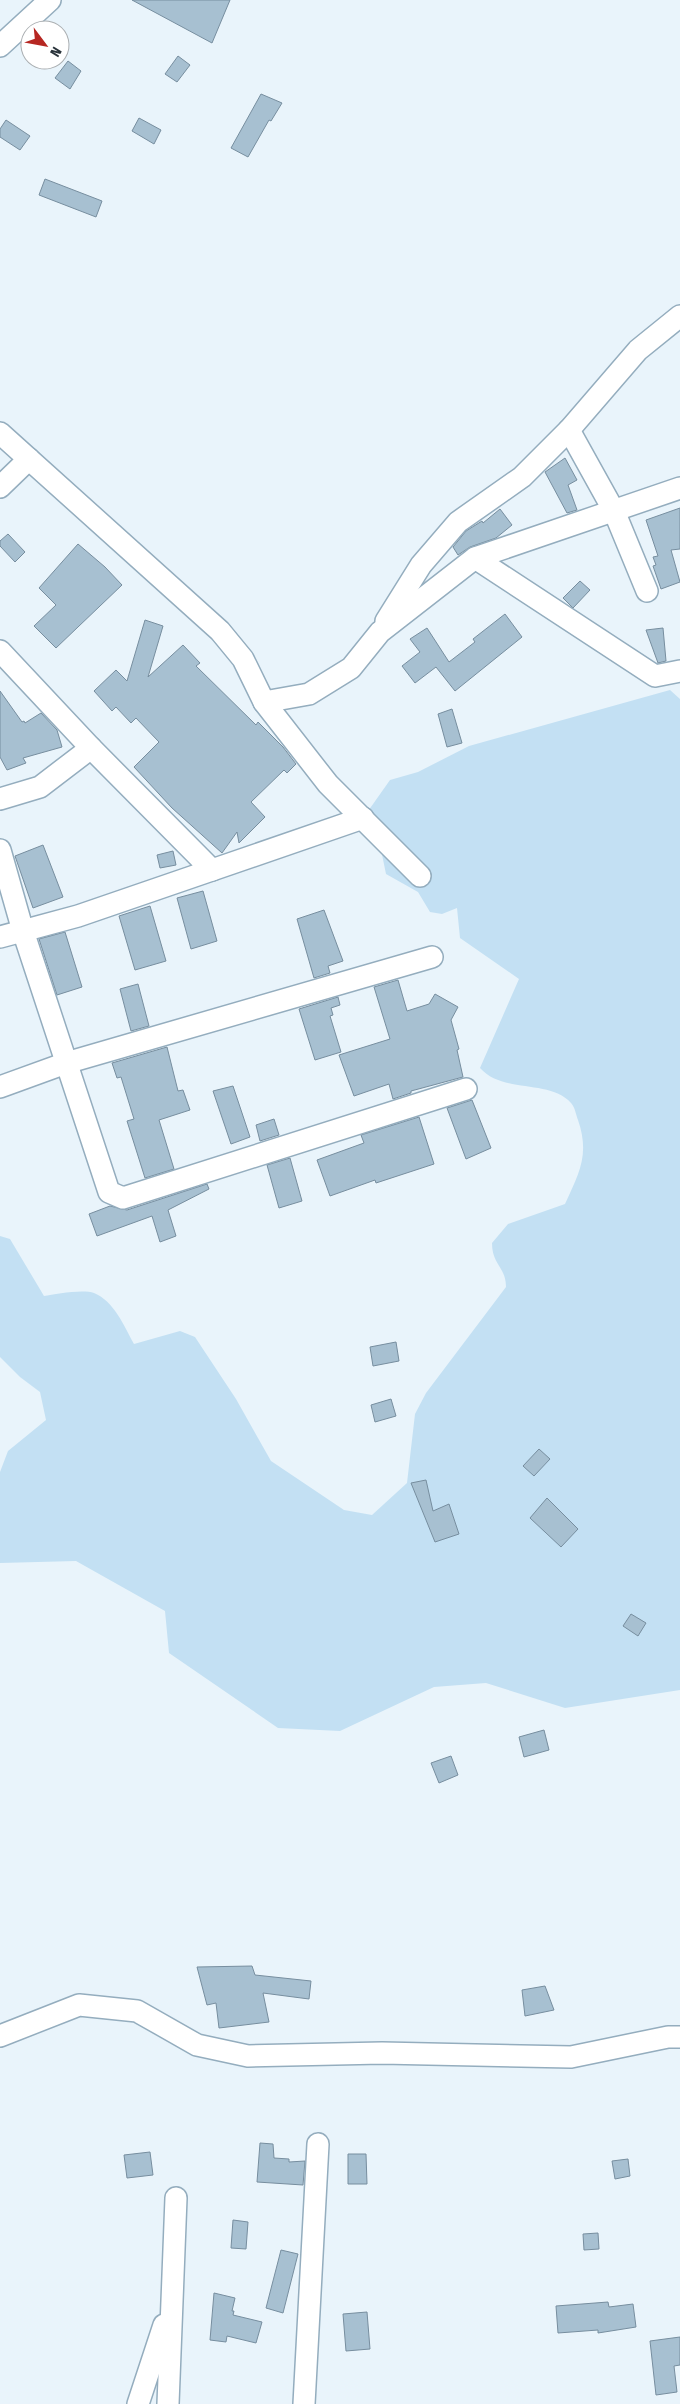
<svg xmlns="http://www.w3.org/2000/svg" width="680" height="2404" viewBox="0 0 680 2404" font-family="'Fira Sans Condensed',sans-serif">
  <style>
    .green { fill: #c3e0f3 }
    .building { fill: #a7c0d1; stroke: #778e9f }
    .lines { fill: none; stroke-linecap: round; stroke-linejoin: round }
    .street-casing { stroke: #94adbe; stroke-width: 24 }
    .street { stroke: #fff; stroke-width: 21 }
  </style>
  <rect width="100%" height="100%" fill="#e9f4fb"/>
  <path class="green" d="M670,690L680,699V1690L565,1708L486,1683L434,1687L340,1731L278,1728L169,1653L165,1611L76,1561L0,1563V1472L8,1451L46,1420L40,1392L20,1377L0,1357V1236L10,1239L44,1296C55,1294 83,1289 94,1293C114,1301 124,1326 134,1344L180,1331L195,1337L236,1399L271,1461L344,1510L372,1515L407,1483L415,1414L426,1393L506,1287C506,1267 492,1265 492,1243L508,1224L565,1204C579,1173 590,1155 578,1120C576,1115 575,1107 571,1103C550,1079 503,1094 480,1068L519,979L460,938L457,908L442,914L430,912L418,892L386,874L377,830L366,814L390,780L418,772L469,746Z"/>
  <g class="building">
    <path d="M132,0H230L212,43Z"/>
    <path d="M178,56L190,65L177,82L165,74Z"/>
    <path d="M68,61L81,71L70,89L55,78Z"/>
    <path d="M261,94L282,103L271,121L269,120L248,157L231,148Z"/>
    <path d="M139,118L161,130L154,144L132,131Z"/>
    <path d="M6,120L30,136L20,150L0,137V129Z"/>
    <path d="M45,179L102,201L96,217L39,195Z"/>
    <path d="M565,458L577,480L568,485L577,510L567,513L545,472Z"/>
    <path d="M680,508V549L671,550L680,582L661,589L653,566L656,565L653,557L658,556L646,520Z"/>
    <path d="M500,509L512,525L496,538L470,547L458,555L453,547L466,531L482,521L483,523Z"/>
    <path d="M8,534L25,552L15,562L0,546V541Z"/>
    <path d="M78,544L105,567L122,585L56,648L34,626L56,605L39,588Z"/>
    <path d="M580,581L590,590L573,608L563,598Z"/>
    <path d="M505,614L522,637L455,691L436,667L415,683L402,666L420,652L410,639L427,628L449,662L475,642L473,639Z"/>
    <path d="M145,620L163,626L148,677L183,645L200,663L196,666L256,725L258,722L283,747L296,764L287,773L284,770L251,802L265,817L239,843L237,832L222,853L172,808L134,767L159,742L136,718L131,723L116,707L112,711L94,691L116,670L127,681Z"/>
    <path d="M663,628L666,661L658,663L646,630Z"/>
    <path d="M0,691L22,722L24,721L25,723L41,713L57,730L62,747L23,758L26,763L7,770L0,757Z"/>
    <path d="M452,709L462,743L447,747L438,714Z"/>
    <path d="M43,845L63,897L33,908L15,856Z"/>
    <path d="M173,851L176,865L160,868L157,855Z"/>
    <path d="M203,891L217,941L191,949L177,898Z"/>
    <path d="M150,906L166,961L135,970L119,916Z"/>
    <path d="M324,910L343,961L328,966L330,973L314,978L297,919Z"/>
    <path d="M65,932L82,987L57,995L39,939Z"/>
    <path d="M398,980L407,1011L429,1004L435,994L458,1007L451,1020L459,1049L457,1050L463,1077L411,1091V1093L393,1099L389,1084L354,1096L339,1055L390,1039L374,987Z"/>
    <path d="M138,984L149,1026L131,1031L120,989Z"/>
    <path d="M338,997L340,1005L331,1008L333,1015L330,1016L341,1052L315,1060L299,1009Z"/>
    <path d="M167,1047L178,1091L183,1090L190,1110L159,1120L174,1169L145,1178L127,1121L134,1119L121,1077L117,1078L112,1063Z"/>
    <path d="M233,1086L250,1137L231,1144L213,1091Z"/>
    <path d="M472,1100L491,1148L466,1159L447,1108Z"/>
    <path d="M419,1117L434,1164L376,1183L375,1180L330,1196L317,1160L364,1143L361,1135Z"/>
    <path d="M274,1119L279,1135L260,1141L256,1125Z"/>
    <path d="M290,1158L302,1201L279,1208L267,1165Z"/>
    <path d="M207,1184L209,1189L168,1210L176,1236L160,1242L152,1216L97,1236L89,1214L110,1206L127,1210Z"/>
    <path d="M396,1342L399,1361L373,1366L370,1347Z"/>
    <path d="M391,1399L396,1416L375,1422L371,1405Z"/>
    <path d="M539,1449L550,1459L534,1476L523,1466Z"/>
    <path d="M426,1480L433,1511L449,1504L459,1534L435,1542L411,1483Z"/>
    <path d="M547,1498L578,1529L561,1547L530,1518Z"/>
    <path d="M631,1614L646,1623L638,1636L623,1626Z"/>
    <path d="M544,1730L549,1750L524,1757L519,1737Z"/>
    <path d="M451,1756L458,1775L439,1783L431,1763Z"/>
    <path d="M252,1966L255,1975L311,1981L309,1999L263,1993L269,2022L219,2028L216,2003L207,2005L197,1967Z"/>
    <path d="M545,1986L554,2010L525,2016L522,1990Z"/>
    <path d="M260,2143L273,2144L274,2158L289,2159V2162L305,2161L303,2185L257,2182Z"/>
    <path d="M150,2152L153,2175L127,2178L124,2155Z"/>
    <path d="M348,2154H366L367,2184H348Z"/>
    <path d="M628,2159L630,2176L615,2179L612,2161Z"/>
    <path d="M233,2220L248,2222L246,2249L231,2248Z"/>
    <path d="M598,2233L599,2249L584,2250L583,2234Z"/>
    <path d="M281,2250L298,2254L283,2313L266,2308Z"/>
    <path d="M214,2293L235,2298L232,2311H234L233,2315L262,2322L256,2343L227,2336L226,2342L210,2340Z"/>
    <path d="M608,2302L609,2307L633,2304L636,2327L598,2333V2330L558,2333L556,2306Z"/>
    <path d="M367,2312L370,2349L346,2351L343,2314Z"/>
    <path d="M680,2337V2365L674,2366L677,2392L656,2395L650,2341Z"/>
  </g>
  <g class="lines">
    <g class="street-casing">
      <g id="street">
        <path d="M0,46L50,0"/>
        <path d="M569,430L614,511L647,591"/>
        <path d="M0,433L220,631L243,659L264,702L328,784L420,876"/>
        <path d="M0,487L29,459"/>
        <path d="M475,558L655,676L680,671"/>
        <path d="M386,621L421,565L458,522L522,477L569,430L638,350L680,316"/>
        <path d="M0,651L91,748L212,870L78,916L0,937"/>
        <path d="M264,702L309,694L351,668L380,632L475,558L680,488"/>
        <path d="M0,799L40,787L91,748"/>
        <path d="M0,850L23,931L109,1192L123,1198L466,1089"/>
        <path d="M212,870L363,818"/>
        <path d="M0,1087L66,1063L432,957"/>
        <path d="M0,2036L79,2005L137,2011L197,2045L248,2056L382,2053L571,2057L668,2037H680"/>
        <path d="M138,2404L164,2325"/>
        <path d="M168,2404L176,2198"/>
        <path d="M304,2404L318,2144"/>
      </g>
    </g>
    <use href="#street" class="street"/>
  </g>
  <g transform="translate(45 45) rotate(122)"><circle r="24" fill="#ffffff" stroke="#aaaeb1"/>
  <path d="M0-4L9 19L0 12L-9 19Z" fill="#b62722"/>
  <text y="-8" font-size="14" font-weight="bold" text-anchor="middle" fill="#2a343b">N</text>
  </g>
</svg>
